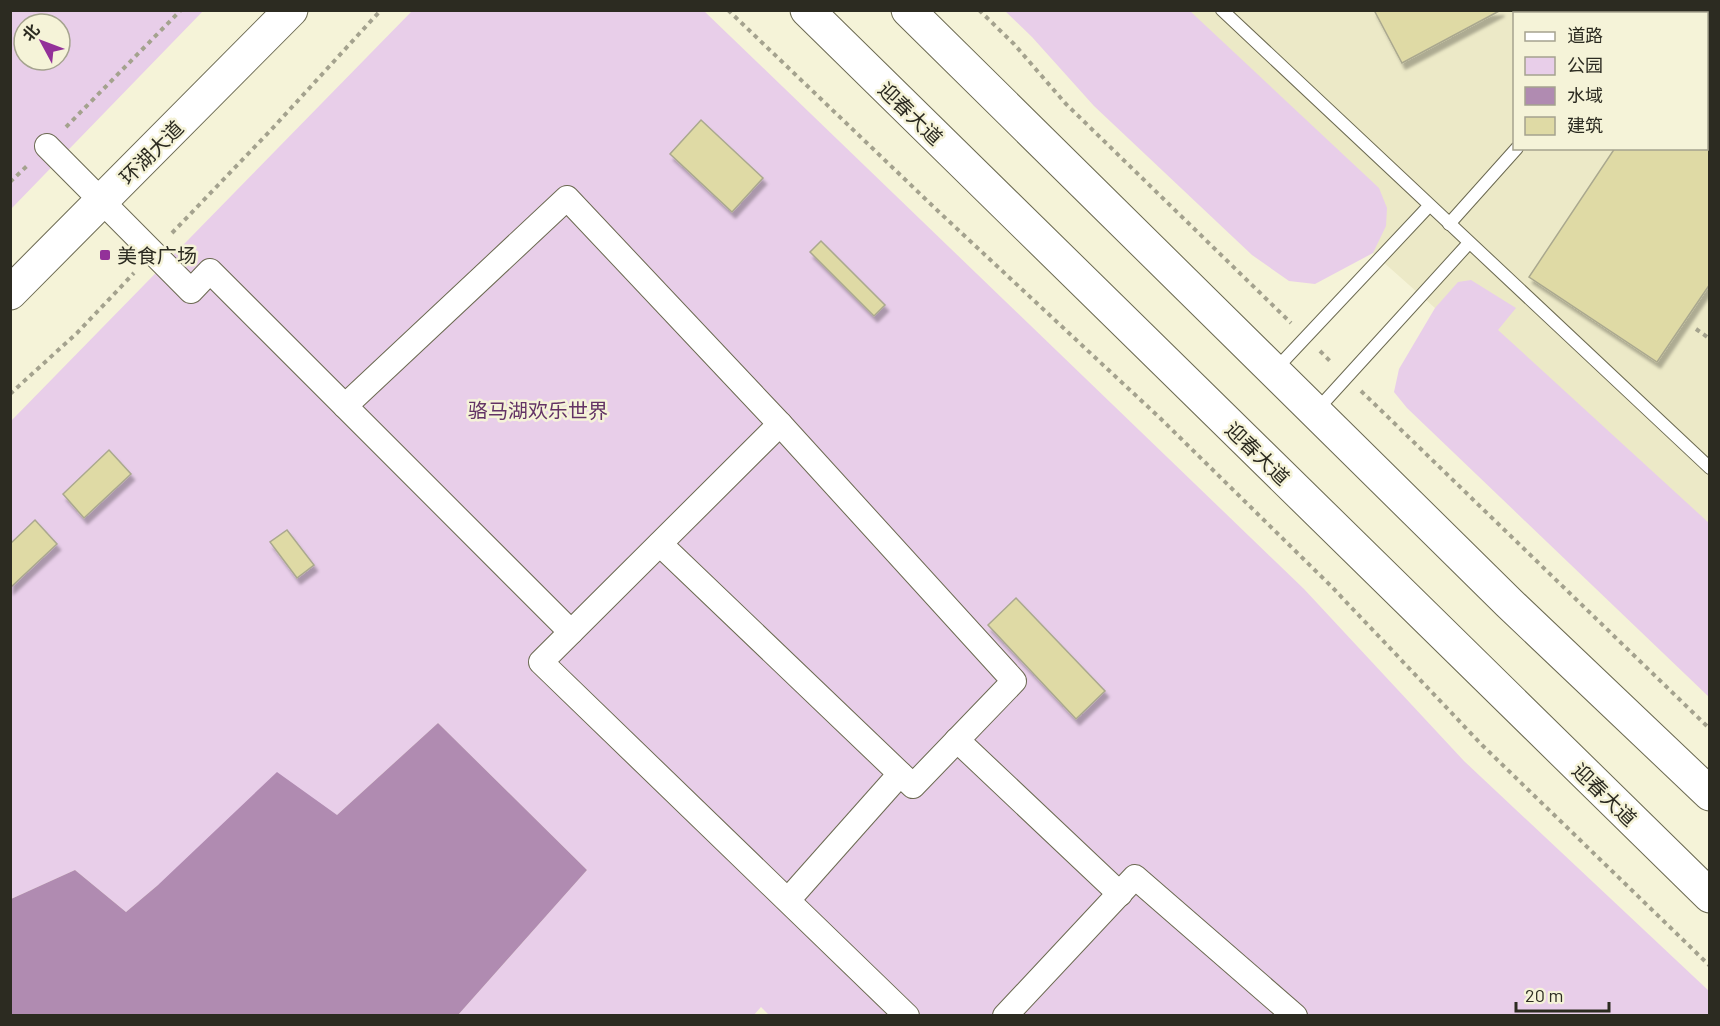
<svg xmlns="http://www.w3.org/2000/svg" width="1720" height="1026" viewBox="0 0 1720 1026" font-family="Barlow,'Noto Sans SC',sans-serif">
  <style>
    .built { fill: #ece9c7; fill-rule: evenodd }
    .green { fill: #e8cee9; fill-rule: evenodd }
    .water { fill: #b08bb1 }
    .building { fill: #dfdaa5; stroke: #aaa88e; stroke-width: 1.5; filter: url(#shadow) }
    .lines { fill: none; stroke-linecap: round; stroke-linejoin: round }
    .lane-casing { stroke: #6b6951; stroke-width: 14 }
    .street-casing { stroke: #6b6951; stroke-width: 26 }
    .secondary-casing { stroke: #6b6951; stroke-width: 35 }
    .path { stroke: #a4a28e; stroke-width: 4; stroke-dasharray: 4.5 4.5; stroke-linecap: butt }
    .lane { stroke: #fff; stroke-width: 12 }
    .street { stroke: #fff; stroke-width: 24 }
    .secondary { stroke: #fff; stroke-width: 33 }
    .poi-dot { fill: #933199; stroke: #f5f3d8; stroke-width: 2 }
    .labels { text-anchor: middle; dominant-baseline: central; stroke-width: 5; stroke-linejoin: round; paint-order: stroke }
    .street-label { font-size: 20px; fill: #2c2b21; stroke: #f5f3d8 }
    .poi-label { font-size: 20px; fill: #2c2b21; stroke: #f5f3d8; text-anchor: start }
    .park-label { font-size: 20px; fill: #633365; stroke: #f5f3d8 }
  </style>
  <defs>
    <filter id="shadow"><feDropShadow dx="3.5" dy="6" stdDeviation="1.5" flood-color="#0004"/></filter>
  </defs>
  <rect width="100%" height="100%" fill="#f5f3d8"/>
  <path class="built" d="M1124,11H1709V579L1435,308L1373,253ZM1514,14H1706V148H1514Z"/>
  <g class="green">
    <path d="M11,11H203L11,209ZM24,24H60V60H24Z"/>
    <path d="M412,11H704L1304,589L1464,761L1709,991V1015L770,1016L761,1007L753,1016L458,1015L587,870L438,723L337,815L158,885L126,912L75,870L11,899V421Z"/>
    <path d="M1005,11H1190L1379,188L1387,208L1386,226L1373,253L1315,284L1289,281L1252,255L1094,106L1032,37Z"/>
    <path d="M1471,280L1516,308L1498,330L1709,523V697L1407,408L1394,392L1399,369L1435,308L1458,282Z"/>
  </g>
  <path class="water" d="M438,723L587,870L458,1015H11V899L75,870L126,912L158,885L277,772L337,815Z"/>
  <g class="building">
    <path d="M1374,10H1501L1402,63Z"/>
    <path d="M1706,94L1710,96V284L1657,362L1529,277L1615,148H1706Z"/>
    <path d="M701,120L763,178L732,212L670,154Z"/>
    <path d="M821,241L885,305L874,316L810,252Z"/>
    <path d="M109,450L131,474L84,518L63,494Z"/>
    <path d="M35,520L57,544L10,588V544Z"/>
    <path d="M287,530L314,565L297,578L270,542Z"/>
    <path d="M1016,598L1105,691L1076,719L988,625Z"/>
  </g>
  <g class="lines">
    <g class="lane-casing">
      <g id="lane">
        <path d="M1222,10L1710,468"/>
        <path d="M1640,14L1643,10"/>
        <path d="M1449,224L1517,148"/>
        <path d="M1274,371L1429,206"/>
        <path d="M1316,411L1469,243"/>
      </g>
    </g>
    <g class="street-casing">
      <g id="street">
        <path d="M47,146L191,291L210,271L571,632"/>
        <path d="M345,406L567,198L780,424L1014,681L913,786L660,544"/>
        <path d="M780,424L541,662L907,1016"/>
        <path d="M957,740L1120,894"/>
        <path d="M788,900L900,774"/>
        <path d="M1005,1016L1135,877L1295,1016"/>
      </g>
    </g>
    <g class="secondary-casing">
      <g id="secondary">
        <path d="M807,10L1710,896"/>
        <path d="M908,10L1509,603L1710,794"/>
        <path d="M10,293L291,10"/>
      </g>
    </g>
    <g class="path">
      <path d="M728,10L939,212L1160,418L1331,586L1482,745L1710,966"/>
      <path d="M979,10L1014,44L1066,104L1291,323"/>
      <path d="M1552,10L1553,14"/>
      <path d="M66,127L181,10"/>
      <path d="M10,182L27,166"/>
      <path d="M172,233L270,131L381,10"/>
      <path d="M1696,329L1710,339"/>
      <path d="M1320,351L1332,363"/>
      <path d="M1361,391L1710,729"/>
      <path d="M10,394L77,333L134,273"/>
    </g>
    <use href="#lane" class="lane"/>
    <use href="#street" class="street"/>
    <use href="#secondary" class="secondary"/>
  </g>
  <rect class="poi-dot" x="99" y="249" width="12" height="12" rx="3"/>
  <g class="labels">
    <g class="street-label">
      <text transform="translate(911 113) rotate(44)">迎春大道</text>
      <text transform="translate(151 152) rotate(-45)">环湖大道</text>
      <text transform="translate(1258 453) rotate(44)">迎春大道</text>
      <text transform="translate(1605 794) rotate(44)">迎春大道</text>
    </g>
    <g class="poi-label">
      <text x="117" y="255">美食广场</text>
    </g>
    <g class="park-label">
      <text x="538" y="410">骆马湖欢乐世界</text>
    </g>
  </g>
  <rect width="1720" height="1026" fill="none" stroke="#2c2b21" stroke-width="24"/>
  <rect x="1513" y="12" width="195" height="138" fill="#f5f3d8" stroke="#a5a38f" stroke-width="1.5"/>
  <rect x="1525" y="32" width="30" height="9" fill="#ffffff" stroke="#a5a38f" stroke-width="1.5"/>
  <text x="1567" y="42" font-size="18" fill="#2c2b21">道路</text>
  <rect x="1525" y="57" width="30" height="18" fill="#e8cee9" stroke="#a5a38f" stroke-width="1.5"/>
  <text x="1567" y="72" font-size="18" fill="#2c2b21">公园</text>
  <rect x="1525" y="87" width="30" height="18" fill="#b08bb1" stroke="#a5a38f" stroke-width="1.5"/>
  <text x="1567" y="102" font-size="18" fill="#2c2b21">水域</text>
  <rect x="1525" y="117" width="30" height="18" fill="#dfdaa5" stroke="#a5a38f" stroke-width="1.5"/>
  <text x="1567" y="132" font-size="18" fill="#2c2b21">建筑</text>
  <g transform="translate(42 42) rotate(311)"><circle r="28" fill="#f5f3d8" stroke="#a5a38f" stroke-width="1.5"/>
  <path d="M0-4.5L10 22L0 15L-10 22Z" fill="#933199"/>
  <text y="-9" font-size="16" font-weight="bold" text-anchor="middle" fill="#2c2b21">北</text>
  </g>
  <path d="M1516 1002v9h93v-9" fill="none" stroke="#2c2b21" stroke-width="3"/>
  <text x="1525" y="1002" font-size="18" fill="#2c2b21" stroke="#f5f3d8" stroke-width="4.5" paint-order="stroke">20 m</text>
</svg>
